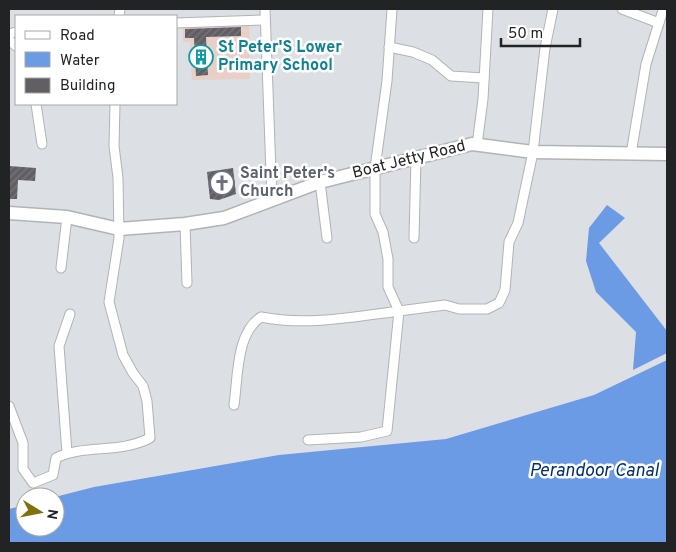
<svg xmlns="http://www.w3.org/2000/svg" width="676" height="552" viewBox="0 0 676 552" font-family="Overpass,sans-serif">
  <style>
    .education { fill: #e8cfc7 }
    .water { fill: #6b9be4 }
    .building { fill: url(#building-hatch) }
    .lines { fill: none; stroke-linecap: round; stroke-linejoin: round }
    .street-casing { stroke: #b0b4b7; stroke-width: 11 }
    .secondary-casing { stroke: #b0b4b7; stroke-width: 15 }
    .street { stroke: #fff; stroke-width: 9 }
    .secondary { stroke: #fff; stroke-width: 12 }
    .labels { text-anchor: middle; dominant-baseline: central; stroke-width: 5; stroke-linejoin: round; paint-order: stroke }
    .culture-label { font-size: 16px; font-weight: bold; fill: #0d838f; stroke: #fff; text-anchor: start }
    .street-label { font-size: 16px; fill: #222324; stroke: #fff }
    .worship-label { font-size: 16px; font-weight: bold; fill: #5b616d; stroke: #fff; text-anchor: start }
    .water-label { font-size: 18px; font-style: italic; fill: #022f6f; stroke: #fff }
  </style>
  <defs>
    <pattern id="building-hatch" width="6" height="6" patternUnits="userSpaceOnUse" patternTransform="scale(1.25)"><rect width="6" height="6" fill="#615f63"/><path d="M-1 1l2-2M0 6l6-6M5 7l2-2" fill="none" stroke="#78767a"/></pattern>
  </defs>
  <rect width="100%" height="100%" fill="#dcdfe3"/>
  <path class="education" d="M249,20L250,79L192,80L190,42H183V25Z"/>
  <g class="water">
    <path d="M607,205L625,218L599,243L667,331V353L633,370L636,332L596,292L586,261L589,228Z"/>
    <path d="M667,360V543H9V509L25,505V527H55V497L94,487L279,455L446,439L594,395Z"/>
  </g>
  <g class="building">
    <path d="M241,27V36L206,37L208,75L196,76L194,38H185V29Z"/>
    <path d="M9,166L36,168L35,181L18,180L17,199H9Z"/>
    <path d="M233,168L236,194L219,200L210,199L207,172Z"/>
  </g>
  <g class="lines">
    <g class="street-casing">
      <g id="street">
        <path d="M265,9L272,200"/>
        <path d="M622,9L659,23"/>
        <path d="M119,16L120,9"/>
        <path d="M176,23L265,20"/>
        <path d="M9,34L16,32"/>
        <path d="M9,40L16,46"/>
        <path d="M389,47L413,52L432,60L451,76L484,78"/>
        <path d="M36,104L42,144"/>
        <path d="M477,145L483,99L488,9"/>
        <path d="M631,154L646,64L663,10"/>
        <path d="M320,182L327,238"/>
        <path d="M185,224L187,283"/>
        <path d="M414,238L416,158"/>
        <path d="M61,268L67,217"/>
        <path d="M234,405C238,377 236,333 261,317C306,326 354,317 399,311L388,287V259L383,232L375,214V168L387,81L392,9"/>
        <path d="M9,406L23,443V469L33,483L53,475L56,458C84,444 119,454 150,438L147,401L143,386L133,373L123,355L109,302L119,238L118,178L114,146L115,104"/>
        <path d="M308,440L361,437L387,431L399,311L445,305L459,309H487L499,303L505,290L509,242L518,223L533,152L545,48L553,9"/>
        <path d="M67,453L59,346L70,314"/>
      </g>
    </g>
    <g class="secondary-casing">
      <path id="secondary" d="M9,213L67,217L119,229L185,224L224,218L320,182L472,144L533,152L667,154"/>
    </g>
    <use href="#street" class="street"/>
    <use href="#secondary" class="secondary"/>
  </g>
  <defs>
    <g id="building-ring" transform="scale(1.25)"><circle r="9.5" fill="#fff" stroke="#0f9aa8" stroke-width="1.5"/><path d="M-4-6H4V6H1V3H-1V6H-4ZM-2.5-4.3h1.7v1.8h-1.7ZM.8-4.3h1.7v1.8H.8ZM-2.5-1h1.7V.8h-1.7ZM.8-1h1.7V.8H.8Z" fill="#0f9aa8"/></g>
    <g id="church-ring" transform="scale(1.25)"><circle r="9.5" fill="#fff" stroke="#6b7280" stroke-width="1.5"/><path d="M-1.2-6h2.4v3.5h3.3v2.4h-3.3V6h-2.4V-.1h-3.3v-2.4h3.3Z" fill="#6b7280"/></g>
  </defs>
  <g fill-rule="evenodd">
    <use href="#building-ring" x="201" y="57"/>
    <use href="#church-ring" x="222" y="183"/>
  </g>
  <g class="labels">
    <g class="culture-label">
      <text x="218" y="48">St Peter'S Lower<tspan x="218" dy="18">Primary School</tspan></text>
    </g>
    <g class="street-label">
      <text transform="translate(409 160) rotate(-14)">Boat Jetty Road</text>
    </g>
    <g class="worship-label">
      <text x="240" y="174">Saint Peter's<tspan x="240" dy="18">Church</tspan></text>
    </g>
    <g class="water-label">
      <text x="594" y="471">Perandoor Canal</text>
    </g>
  </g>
  <rect width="676" height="552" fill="none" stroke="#222324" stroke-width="20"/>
  <rect x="15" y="15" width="162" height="90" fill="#ffffff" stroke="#a7a7a7"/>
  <rect x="25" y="31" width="25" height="8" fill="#ffffff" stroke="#a7a7a7"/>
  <text x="60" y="40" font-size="15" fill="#222324">Road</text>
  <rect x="25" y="52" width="25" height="15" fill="#6b9be4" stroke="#a7a7a7"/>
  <text x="60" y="65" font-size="15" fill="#222324">Water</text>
  <rect x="25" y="78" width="25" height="15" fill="#615f63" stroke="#a7a7a7"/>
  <text x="60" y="90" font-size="15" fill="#222324">Building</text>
  <g transform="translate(40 512) rotate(100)"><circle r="24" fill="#ffffff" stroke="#a7a7a7"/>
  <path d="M0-4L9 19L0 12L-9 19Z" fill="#826f0d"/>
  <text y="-8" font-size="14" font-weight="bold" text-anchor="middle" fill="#222324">N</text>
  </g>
  <path d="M501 38v8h79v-8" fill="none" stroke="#222324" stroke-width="2.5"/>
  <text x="508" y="38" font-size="15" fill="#222324" stroke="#ffffff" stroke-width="4" paint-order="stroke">50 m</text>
</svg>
